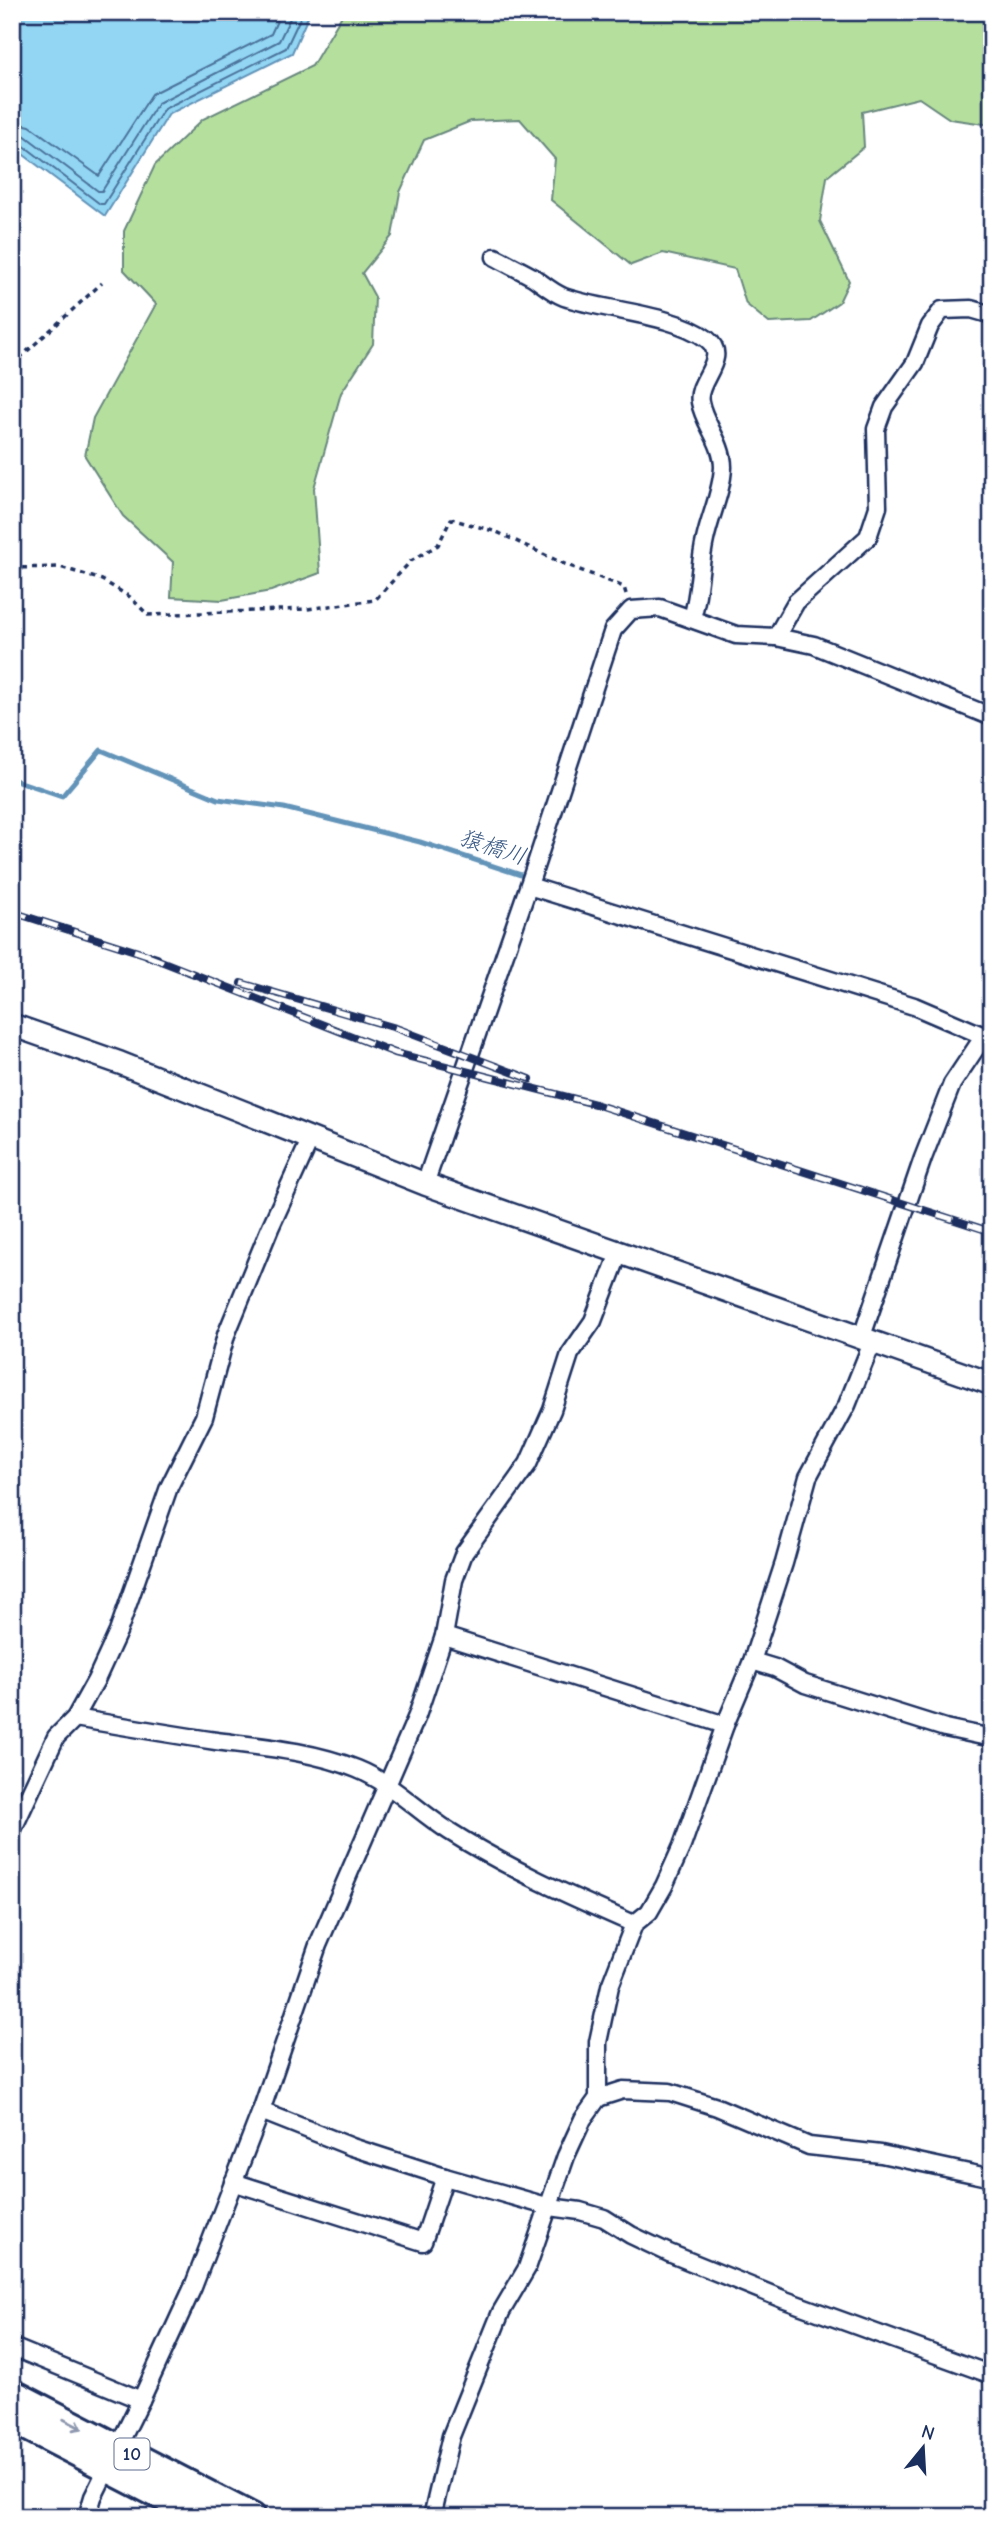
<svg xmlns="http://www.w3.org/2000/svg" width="1004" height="2529" viewBox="0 0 1004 2529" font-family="'Comic Neue','Klee One',sans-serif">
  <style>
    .green { fill: #b5df9d; stroke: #68877e; stroke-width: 2 }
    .water { fill: #92d6f4; stroke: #6293b8; stroke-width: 2 }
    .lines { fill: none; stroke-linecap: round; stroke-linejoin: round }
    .shore { stroke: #4b729a; stroke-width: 2 }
    .stream { stroke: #6293b8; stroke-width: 5 }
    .minor-casing { stroke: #1b2f5e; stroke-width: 21 }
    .tertiary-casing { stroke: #1b2f5e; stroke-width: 26 }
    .primary-casing { stroke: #1b2f5e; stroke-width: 32 }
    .path { stroke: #1b2f5e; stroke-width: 3.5; stroke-dasharray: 5 5; stroke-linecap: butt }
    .minor { stroke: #fff; stroke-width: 16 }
    .tertiary { stroke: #fff; stroke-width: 21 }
    .primary { stroke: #fff; stroke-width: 26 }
    .rail-casing { stroke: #1b2f5e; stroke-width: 8 }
    .rail { stroke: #fff; stroke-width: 5; stroke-dasharray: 16; stroke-linecap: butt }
    .oneway { stroke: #8d97ae }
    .labels { text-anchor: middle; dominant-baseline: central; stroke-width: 5; stroke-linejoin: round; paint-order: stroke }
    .shield { fill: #fff; stroke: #5f6d8e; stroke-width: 2 }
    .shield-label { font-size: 19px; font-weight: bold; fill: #1b2f5e }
    .water-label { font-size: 23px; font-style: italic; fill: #395984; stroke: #fff }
  </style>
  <rect width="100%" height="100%" fill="#fff"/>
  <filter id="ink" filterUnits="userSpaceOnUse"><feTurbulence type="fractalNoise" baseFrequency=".0143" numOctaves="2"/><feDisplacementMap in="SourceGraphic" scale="14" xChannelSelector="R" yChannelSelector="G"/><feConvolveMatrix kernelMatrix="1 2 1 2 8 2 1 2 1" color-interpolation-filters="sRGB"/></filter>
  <g filter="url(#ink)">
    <path class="green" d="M344,12H992V125L950,119L919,98L862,112L864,147L827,177L820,221L849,281L839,302L811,321L769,323L746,304L735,269L663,253L631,265L551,200L555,159L520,119L471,121L424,140L400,192L392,236L362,273L375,297L373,344L341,393L314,488L320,573L271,591L222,600L171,597L173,562L123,516L85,456L93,418L156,304L124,270V231L155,165L203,119L312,66Z"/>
    <path class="water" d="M12,12H310L292,53L169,114L105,216L12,146Z"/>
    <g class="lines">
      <g class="shore">
        <path d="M12,122L30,126L99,176L152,94L271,34L281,12"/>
        <path d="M12,132L24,135L98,191H102L158,103L279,41L293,12"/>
        <path d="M12,141L19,142L100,204H104L164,109L286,48L303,12"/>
      </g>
      <path class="stream" d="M12,779L62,796L101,750L218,799L284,808L420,842L527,877"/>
      <g class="minor-casing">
        <g id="minor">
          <path d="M495,257C508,264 521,270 533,277C543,284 553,293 564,297C605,311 674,314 707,339C731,358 695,381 700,402C704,424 723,443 723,467C722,492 710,516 705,540C699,566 700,592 692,618"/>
          <path d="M776,637L796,602L868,537L878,507L876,429L884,407L915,363L930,326L942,310L971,309L992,315"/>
          <path d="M529,886L914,1006L984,1036L952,1084L923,1158L861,1339"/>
          <path d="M425,1184L532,876L613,630L631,610L660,608L736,635L776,637L814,645L992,717"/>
          <path d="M444,1636L725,1725"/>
          <path d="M752,1661L775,1668L805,1684L945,1728L992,1738"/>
          <path d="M75,1718C122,1726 169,1734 216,1741C263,1747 312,1751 357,1769C392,1783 417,1811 449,1831C507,1868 570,1896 634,1924"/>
          <path d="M12,1831L56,1737L75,1718L96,1680L118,1632L169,1487L204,1417L226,1335L270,1228L311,1138"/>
          <path d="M598,2098L623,2090L670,2092L717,2107L809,2146L881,2154L992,2178"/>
          <path d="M261,2111L352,2147L445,2177L550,2207L580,2211L604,2218L631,2235L669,2253L785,2300L992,2375"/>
          <path d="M233,2182L423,2242L445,2177"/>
          <path d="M12,2347L141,2400"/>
          <path d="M87,2517L93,2497L141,2400L193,2287L261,2111L318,1945L417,1716L444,1636L454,1580L464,1553L528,1464L552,1410L570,1354L593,1321L619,1253"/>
          <path d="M432,2517L451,2436L501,2312L527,2268L566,2156L583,2119L598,2098V2042L610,1986L634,1924L649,1912L664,1886L682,1846L725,1725L752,1661L784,1563L808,1477L847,1405L872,1343"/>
        </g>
      </g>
      <g class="tertiary-casing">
        <path id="tertiary" d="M12,1025L120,1063L425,1184L992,1384"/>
      </g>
      <g class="primary-casing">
        <g id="primary">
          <path d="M12,2393L252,2517"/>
          <path d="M12,2419L202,2517"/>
        </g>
      </g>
      <g class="path">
        <path d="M12,365L102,283"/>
        <path d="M12,568L60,567L102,580L130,597L148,615L307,609L375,600L411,561L438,545L451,519L497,532L562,563L624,587L626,594"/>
      </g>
      <use href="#minor" class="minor"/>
      <use href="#tertiary" class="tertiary"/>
      <use href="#primary" class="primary"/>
      <g class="rail-casing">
        <g id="rail">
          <path d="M12,912L157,958"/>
          <path d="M148,956L395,1053L595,1104L992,1232"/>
          <path d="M241,983L396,1028L530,1079"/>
        </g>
      </g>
      <use href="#rail" class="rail"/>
    </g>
    <defs><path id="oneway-shaft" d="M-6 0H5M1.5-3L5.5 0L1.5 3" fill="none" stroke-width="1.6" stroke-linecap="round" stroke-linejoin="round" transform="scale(1.75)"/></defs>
    <use class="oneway" href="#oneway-shaft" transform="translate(73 2424) rotate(27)"/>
  </g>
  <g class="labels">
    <rect class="shield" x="114.5" y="2438.5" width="35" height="31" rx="5"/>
    <g class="shield-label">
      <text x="132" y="2454">10</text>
    </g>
    <g class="water-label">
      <text transform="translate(493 847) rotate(18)">猿橋川</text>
    </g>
  </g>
  <rect width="1004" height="2529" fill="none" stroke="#fff" stroke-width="42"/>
  <rect x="21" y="21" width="962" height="2487" fill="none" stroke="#1b2f5e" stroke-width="2.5" filter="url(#ink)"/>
  <g transform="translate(923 2448) rotate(18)" stroke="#ffffff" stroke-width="5" paint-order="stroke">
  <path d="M0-5L12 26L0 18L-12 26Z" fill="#1b2f5e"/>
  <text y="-10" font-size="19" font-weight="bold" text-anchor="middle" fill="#1b2f5e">N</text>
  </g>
</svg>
